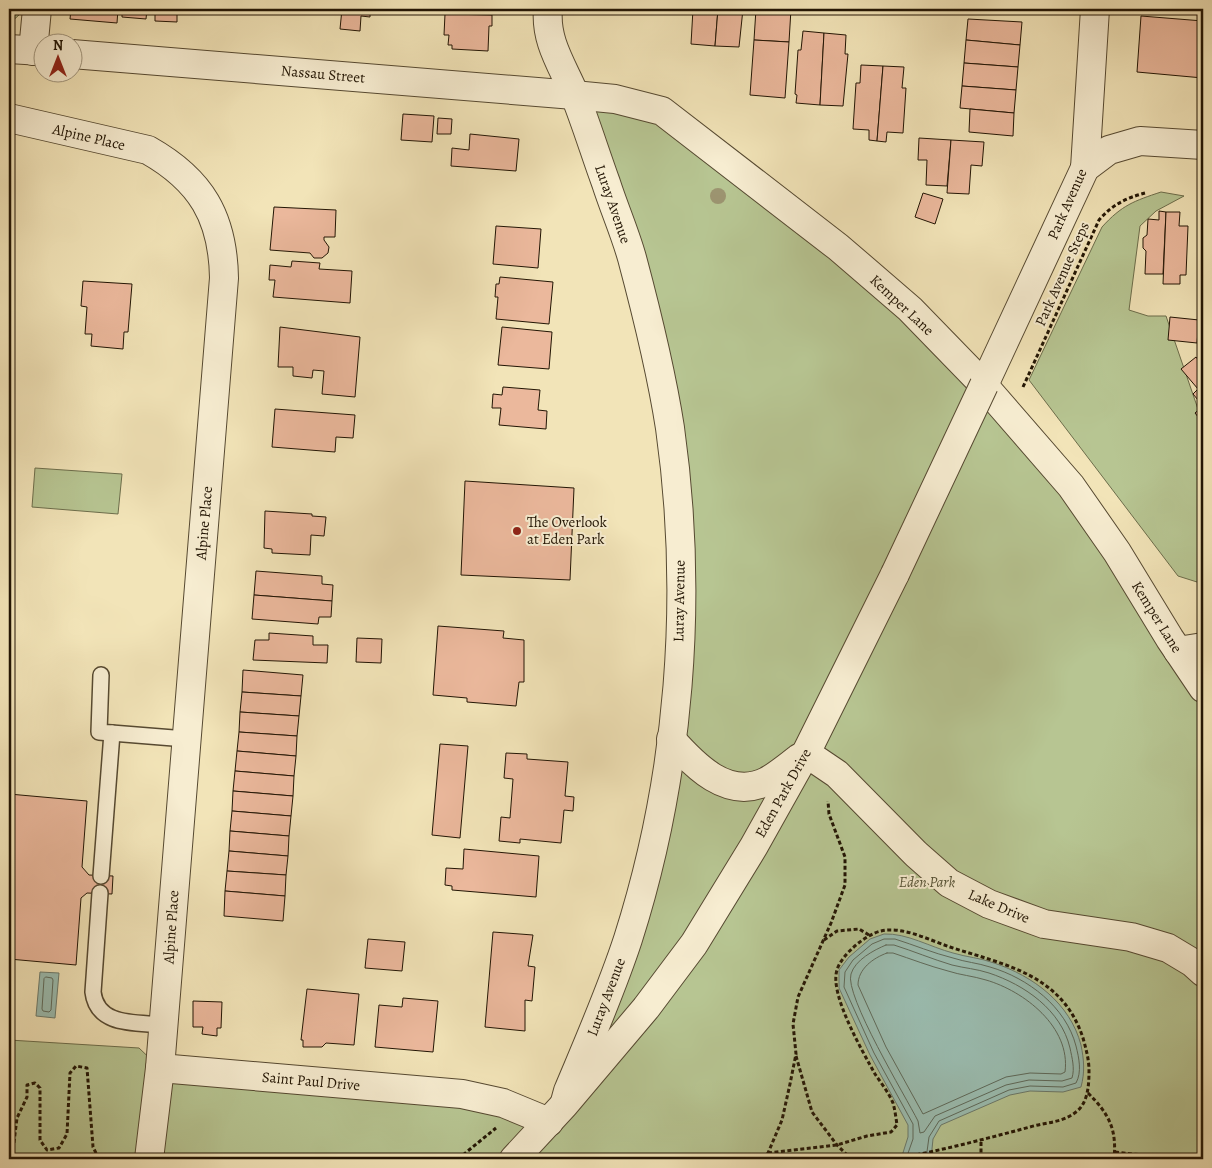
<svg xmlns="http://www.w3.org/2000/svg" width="1212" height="1168" viewBox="0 0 1212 1168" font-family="Alegreya,serif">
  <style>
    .green { fill: #b7c592; stroke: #6c6d4b }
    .water { fill: #9bbeb2; stroke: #6b7a6c }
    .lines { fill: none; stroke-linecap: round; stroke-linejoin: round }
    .shore { stroke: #5e6a5b; stroke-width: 1 }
    .building { fill: #ebb89c; stroke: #221504 }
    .service-casing { stroke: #564931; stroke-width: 18 }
    .minor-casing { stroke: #564931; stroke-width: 30 }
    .tertiary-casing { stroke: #564931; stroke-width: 30 }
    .path { stroke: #221504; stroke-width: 3; stroke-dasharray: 4 2.5; stroke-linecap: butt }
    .service { stroke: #f7edd1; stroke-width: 15 }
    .minor { stroke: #f7edd1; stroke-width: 28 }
    .tertiary { stroke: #f7edd1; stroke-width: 28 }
    .tertiary-bridge-casing { stroke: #564931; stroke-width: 30; stroke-linecap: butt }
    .tertiary-bridge { stroke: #f7edd1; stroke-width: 28 }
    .tree { fill: #9c9470 }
    .poi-dot { fill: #8f2418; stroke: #f7edd1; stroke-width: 2 }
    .labels { text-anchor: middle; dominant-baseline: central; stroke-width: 4; stroke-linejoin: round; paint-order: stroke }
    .street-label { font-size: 15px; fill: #221504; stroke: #f7edd1 }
    .poi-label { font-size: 15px; fill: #221504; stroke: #f7edd1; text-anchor: start }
    .park-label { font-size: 15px; font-style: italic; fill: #565336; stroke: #f7edd1 }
  </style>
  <rect width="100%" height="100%" fill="#f2e4b8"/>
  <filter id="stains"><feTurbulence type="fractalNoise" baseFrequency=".004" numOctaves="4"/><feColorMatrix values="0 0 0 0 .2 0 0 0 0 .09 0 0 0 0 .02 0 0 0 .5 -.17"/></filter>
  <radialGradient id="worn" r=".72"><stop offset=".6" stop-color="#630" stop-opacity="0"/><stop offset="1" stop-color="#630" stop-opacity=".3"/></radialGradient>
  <g class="green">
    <path d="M9,9H20L19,15L9,24Z"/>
    <path d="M574,95L662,111L979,380L1203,688V1159H9V1040L139,1048L160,1068L543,1118L598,1021L677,695L670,427Z"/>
    <path d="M1161,192L1184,196L1156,211L1140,226L1129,310L1148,316H1166L1199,412L1203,417V582H1197L1178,576L1029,380L1102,227C1122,205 1134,201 1161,192Z"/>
    <path d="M35,468L122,474L118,514L32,507Z"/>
  </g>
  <g class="water">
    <path d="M884,934C907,933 930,947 953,953C966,957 981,958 994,963C1033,976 1070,1003 1081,1045C1084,1060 1085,1072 1081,1087L1063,1092L1030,1091L1010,1095L941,1125L933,1139L931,1159H901L908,1137V1125L870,1055L839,988V970L849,957L870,939Z"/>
    <path d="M40,972L59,973L55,1018L36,1016Z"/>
  </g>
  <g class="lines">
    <g class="shore">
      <path d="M886,945H894C913,951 932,959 952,965C964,968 977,969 989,973C1025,985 1061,1010 1070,1048C1072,1058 1075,1068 1072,1078L1062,1081L1029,1080L1006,1085L935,1116L924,1132L920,1133L918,1121C906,1097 844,995 851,974C855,960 874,950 886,945Z"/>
      <path d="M887,953H893C911,959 929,966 948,971C960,975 973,976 986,980C1024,991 1071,1027 1065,1072L1061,1074L1030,1073L1006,1077L923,1114L886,1047L858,985C858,969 873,958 887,953Z"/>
      <path d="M46,977L52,978L53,980L51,1010L49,1012L43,1011L42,1009L44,979Z"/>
      <path d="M906,1159L913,1139V1124L874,1053L844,987L845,972L853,960L872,944L884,939H895C914,945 933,953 953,958C965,962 978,963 990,967C1028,978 1066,1007 1076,1046C1079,1058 1082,1072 1076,1083L1063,1087L1030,1086L1009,1090L939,1121L929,1137L926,1159"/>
    </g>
  </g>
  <g class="building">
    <path d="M71,9H118L117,23L70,19Z"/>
    <path d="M122,9H147L146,19L122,17Z"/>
    <path d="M155,9H177V22L155,21Z"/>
    <path d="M342,9H370V17L361,16L360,31L340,29Z"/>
    <path d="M445,9H492V15L445,14Z"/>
    <path d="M624,9H651V13Z"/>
    <path d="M693,9H718L715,46L691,44Z"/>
    <path d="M718,9H743L739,47L715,46Z"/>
    <path d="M756,9H791L789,42L754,40Z"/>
    <path d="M445,14L492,15V26H489L488,51L452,49V45H448L449,35H444Z"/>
    <path d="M1141,16L1203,21V78L1137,72Z"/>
    <path d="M968,19L1022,22L1020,45L966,40Z"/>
    <path d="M803,31L824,33L820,105L796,103L797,95L795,94L798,50H801Z"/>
    <path d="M824,33L846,35L845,54H848L843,106L820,105Z"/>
    <path d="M754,40L789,42L785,98L750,95Z"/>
    <path d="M966,40L1020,45L1018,67L964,63Z"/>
    <path d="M964,63L1018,67L1016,90L962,86Z"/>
    <path d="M861,65L883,66L877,141L869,140V130L853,129L856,83H860Z"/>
    <path d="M883,66L904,67L902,88H906L903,133L887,132L886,142L877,141Z"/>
    <path d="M962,86L1016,90L1014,113L960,108Z"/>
    <path d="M970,109L1014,113L1013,136L969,132Z"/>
    <path d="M403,114L434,116L432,142L401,140Z"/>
    <path d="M438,118L452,119L451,134H437Z"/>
    <path d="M470,134L519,139L516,171L451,166L452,148L469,150Z"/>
    <path d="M919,138L951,140L947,186L926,185L927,160H918Z"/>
    <path d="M951,140L984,142L982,166L971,165L969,194L947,193Z"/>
    <path d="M923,193L943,199L935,224L915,217Z"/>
    <path d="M274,207L336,210L335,237H324V240L329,247L328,253L322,258H314L310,253L270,250Z"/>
    <path d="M1159,211L1166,212L1163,274H1145L1146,251L1143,248V238L1147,235L1148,219L1159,220Z"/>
    <path d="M1166,212H1180L1179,226H1188L1186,275H1180V284H1163Z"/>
    <path d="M496,226L541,229L538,268L493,264Z"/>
    <path d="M1203,238V264H1201Z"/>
    <path d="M292,261L320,263L319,269L352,271L350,303L273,297L275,280H269L270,265L291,267Z"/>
    <path d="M500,277L553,282L549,324L496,319L498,297H495L496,284H499Z"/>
    <path d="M83,281L132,284L128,332H124L123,349L91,346L92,334H85L87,307L81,306Z"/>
    <path d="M1170,317L1199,320L1197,343L1168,340Z"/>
    <path d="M280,327L360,337L355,397L322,394L324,371L313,370L312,378L293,376V367H278Z"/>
    <path d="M502,327L552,332L549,369L498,365Z"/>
    <path d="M1196,357L1203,366V423L1195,413L1203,406L1193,394L1198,389L1181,369Z"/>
    <path d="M503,387L540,390L538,410L547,411L546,429L499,425L501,408H492L493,394L502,395Z"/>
    <path d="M275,409L355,415L353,438L336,437L335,452L272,447Z"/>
    <path d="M465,481L574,488L570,580L461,575Z"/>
    <path d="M265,511L312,514V516L326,517L324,536L311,535L310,555L272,553V549L264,548Z"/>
    <path d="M256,571L322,576V584L333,585L332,601L254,595Z"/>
    <path d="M254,595L332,601L331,617H319L318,624L252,619Z"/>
    <path d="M438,626L504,631L503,638L524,640V682H519L516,706L467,702V698L433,695Z"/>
    <path d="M269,633L313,636V645H328L327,663L253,660L255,640H269Z"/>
    <path d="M357,638L382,639L381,663L356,662Z"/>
    <path d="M243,670L303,675L301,696L242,692Z"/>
    <path d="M242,692L301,696L299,716L240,712Z"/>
    <path d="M240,712L299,716L297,736L239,732Z"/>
    <path d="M239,732L297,736L296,756L237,751Z"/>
    <path d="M440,744L468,746L460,838L432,835Z"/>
    <path d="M237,751L296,756L294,776L235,771Z"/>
    <path d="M506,753L527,754V759L568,762L565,796L574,797L573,811L564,810L561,843L520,839V843L499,841L501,817L510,818L513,779L504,778Z"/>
    <path d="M235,771L294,776L293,796L233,791Z"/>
    <path d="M233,791L293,796L291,816L232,811Z"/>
    <path d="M9,794L87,801L82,867L89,875L113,876L112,894L87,893L81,898L76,965L9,959Z"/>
    <path d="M232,811L291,816L289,836L230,831Z"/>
    <path d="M230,831L289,836L288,856L229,851Z"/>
    <path d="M464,849L539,856L536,897L452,890V886L445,885L446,868L463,869Z"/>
    <path d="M229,851L288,856L286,875L227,871Z"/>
    <path d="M227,871L286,875L285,896L225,891Z"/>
    <path d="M225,891L285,896L283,921L224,916Z"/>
    <path d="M493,932L533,935L528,966L535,967L532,1001L525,1000V1031L485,1027Z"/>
    <path d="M368,939L405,942L402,971L365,968Z"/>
    <path d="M307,989L359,994L354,1045L326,1043L322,1047H303V1040H301Z"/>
    <path d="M403,998L438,1001L433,1052L375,1047L379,1005L402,1007Z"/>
    <path d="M193,1001L222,1002L221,1028H217V1036L202,1034L203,1027H193Z"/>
  </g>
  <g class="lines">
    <g class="service-casing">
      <g id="service">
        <path d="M101,675L99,732L186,739"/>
        <path d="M101,876L112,733"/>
        <path d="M100,893L93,992C97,1027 137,1022 163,1025"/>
      </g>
    </g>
    <g class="minor-casing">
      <g id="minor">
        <path d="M548,9C545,41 562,65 574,93C586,123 595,153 606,183C614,208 625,233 632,258C647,314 661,370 670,428C694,598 680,776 628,939C611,991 589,1041 568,1091L565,1102"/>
        <path d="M9,49L42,51"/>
        <path d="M33,51L37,9"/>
        <path d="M72,54L574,95L615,99L662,111L838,247L910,309L979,380L1071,486L1117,552L1170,639L1203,688"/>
        <path d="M9,118L148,150C201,180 223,217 224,278L160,1068L149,1159"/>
        <path d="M1085,168L1095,9"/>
        <path d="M1178,651L1203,647"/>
        <path d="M806,753L837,774L916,854L949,883L989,904L1044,924L1131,937L1168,948L1193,963L1203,972"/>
        <path d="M160,1068L462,1094L503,1103L549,1122"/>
      </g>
    </g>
    <g class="tertiary-casing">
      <g id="tertiary">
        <path d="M984,385L1085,168L1109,150L1140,141L1203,145"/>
        <path d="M671,739C694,765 728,801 767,781C778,775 789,766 799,758"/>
        <path d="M514,1159L564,1105L646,1008L694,944L754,846L806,753L895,574"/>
      </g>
    </g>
    <g class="path">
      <path d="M1023,387L1099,220C1112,205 1126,198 1145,193"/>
      <path d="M824,940L837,931L859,929L869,935"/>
      <path d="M796,1056L812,1112L837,1145L851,1159"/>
      <path d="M1088,1093C1109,1114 1117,1129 1114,1159"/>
      <path d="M1115,1152L1142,1155L1148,1159"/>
      <path d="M768,1153L837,1145L867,1136L891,1132L897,1125C896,1118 895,1110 893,1103C889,1093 881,1083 875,1074C863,1052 829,994 837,970C841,955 866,934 881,931C903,926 929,940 950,947C1005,965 1062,974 1083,1038C1086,1049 1089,1059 1089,1071C1089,1085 1088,1103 1076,1112C1062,1123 1046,1122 1030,1127C985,1139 940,1151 894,1159"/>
      <path d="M9,1154L13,1150L17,1118L27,1097V1085L35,1083L40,1088V1140L47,1150L59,1148L67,1134L70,1073L76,1066L87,1068L93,1147L99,1159"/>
      <path d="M458,1159L496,1128"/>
      <path d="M763,1159L768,1153L782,1120L790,1084L796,1054L793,1024L798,997L831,923L845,885V857L829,814L828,801"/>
      <path d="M981,1159V1140"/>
      <path d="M1156,1159L1157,1158"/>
    </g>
    <use href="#service" class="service"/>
    <use href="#minor" class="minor"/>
    <use href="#tertiary" class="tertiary"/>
    <g class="tertiary-bridge-casing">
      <path id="tertiary-bridge" d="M895,574L984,385"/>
    </g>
    <use href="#tertiary-bridge" class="tertiary-bridge"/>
  </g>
  <circle class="tree" cx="718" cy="196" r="8"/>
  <circle class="poi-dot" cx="517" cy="531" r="5"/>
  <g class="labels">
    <g class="street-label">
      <text transform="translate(323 74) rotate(5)">Nassau Street</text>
      <text transform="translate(89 137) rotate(13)">Alpine Place</text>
      <text transform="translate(613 204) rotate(71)">Luray Avenue</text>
      <text transform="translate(1067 204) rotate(-66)">Park Avenue</text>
      <text transform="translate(1062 274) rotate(-66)">Park Avenue Steps</text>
      <text transform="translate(902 305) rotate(43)">Kemper Lane</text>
      <text transform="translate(204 523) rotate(-85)">Alpine Place</text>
      <text transform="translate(679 601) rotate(-89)">Luray Avenue</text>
      <text transform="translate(1157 617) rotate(58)">Kemper Lane</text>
      <text transform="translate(783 793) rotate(-61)">Eden Park Drive</text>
      <text transform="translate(999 906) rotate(23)">Lake Drive</text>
      <text transform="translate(171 927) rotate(-86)">Alpine Place</text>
      <text transform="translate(606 997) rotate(-69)">Luray Avenue</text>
      <text transform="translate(311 1081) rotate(5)">Saint Paul Drive</text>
    </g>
    <g class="poi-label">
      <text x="527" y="522">The Overlook<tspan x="527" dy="17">at Eden Park</tspan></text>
    </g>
    <g class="park-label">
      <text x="927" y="882">Eden Park</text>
    </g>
  </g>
  <rect width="1212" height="1168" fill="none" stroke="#f2e4b8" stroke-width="30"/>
  <rect x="10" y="10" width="1192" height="1148" fill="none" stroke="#221504" stroke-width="2.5"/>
  <rect x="15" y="15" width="1182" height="1138" fill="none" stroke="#221504"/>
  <g transform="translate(58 58)"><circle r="24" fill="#f7edd1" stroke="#a2977f"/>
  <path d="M0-4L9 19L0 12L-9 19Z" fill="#8f2418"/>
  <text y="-8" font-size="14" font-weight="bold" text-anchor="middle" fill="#221504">N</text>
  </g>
  <rect width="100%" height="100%" filter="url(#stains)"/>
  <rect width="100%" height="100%" fill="url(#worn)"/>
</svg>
